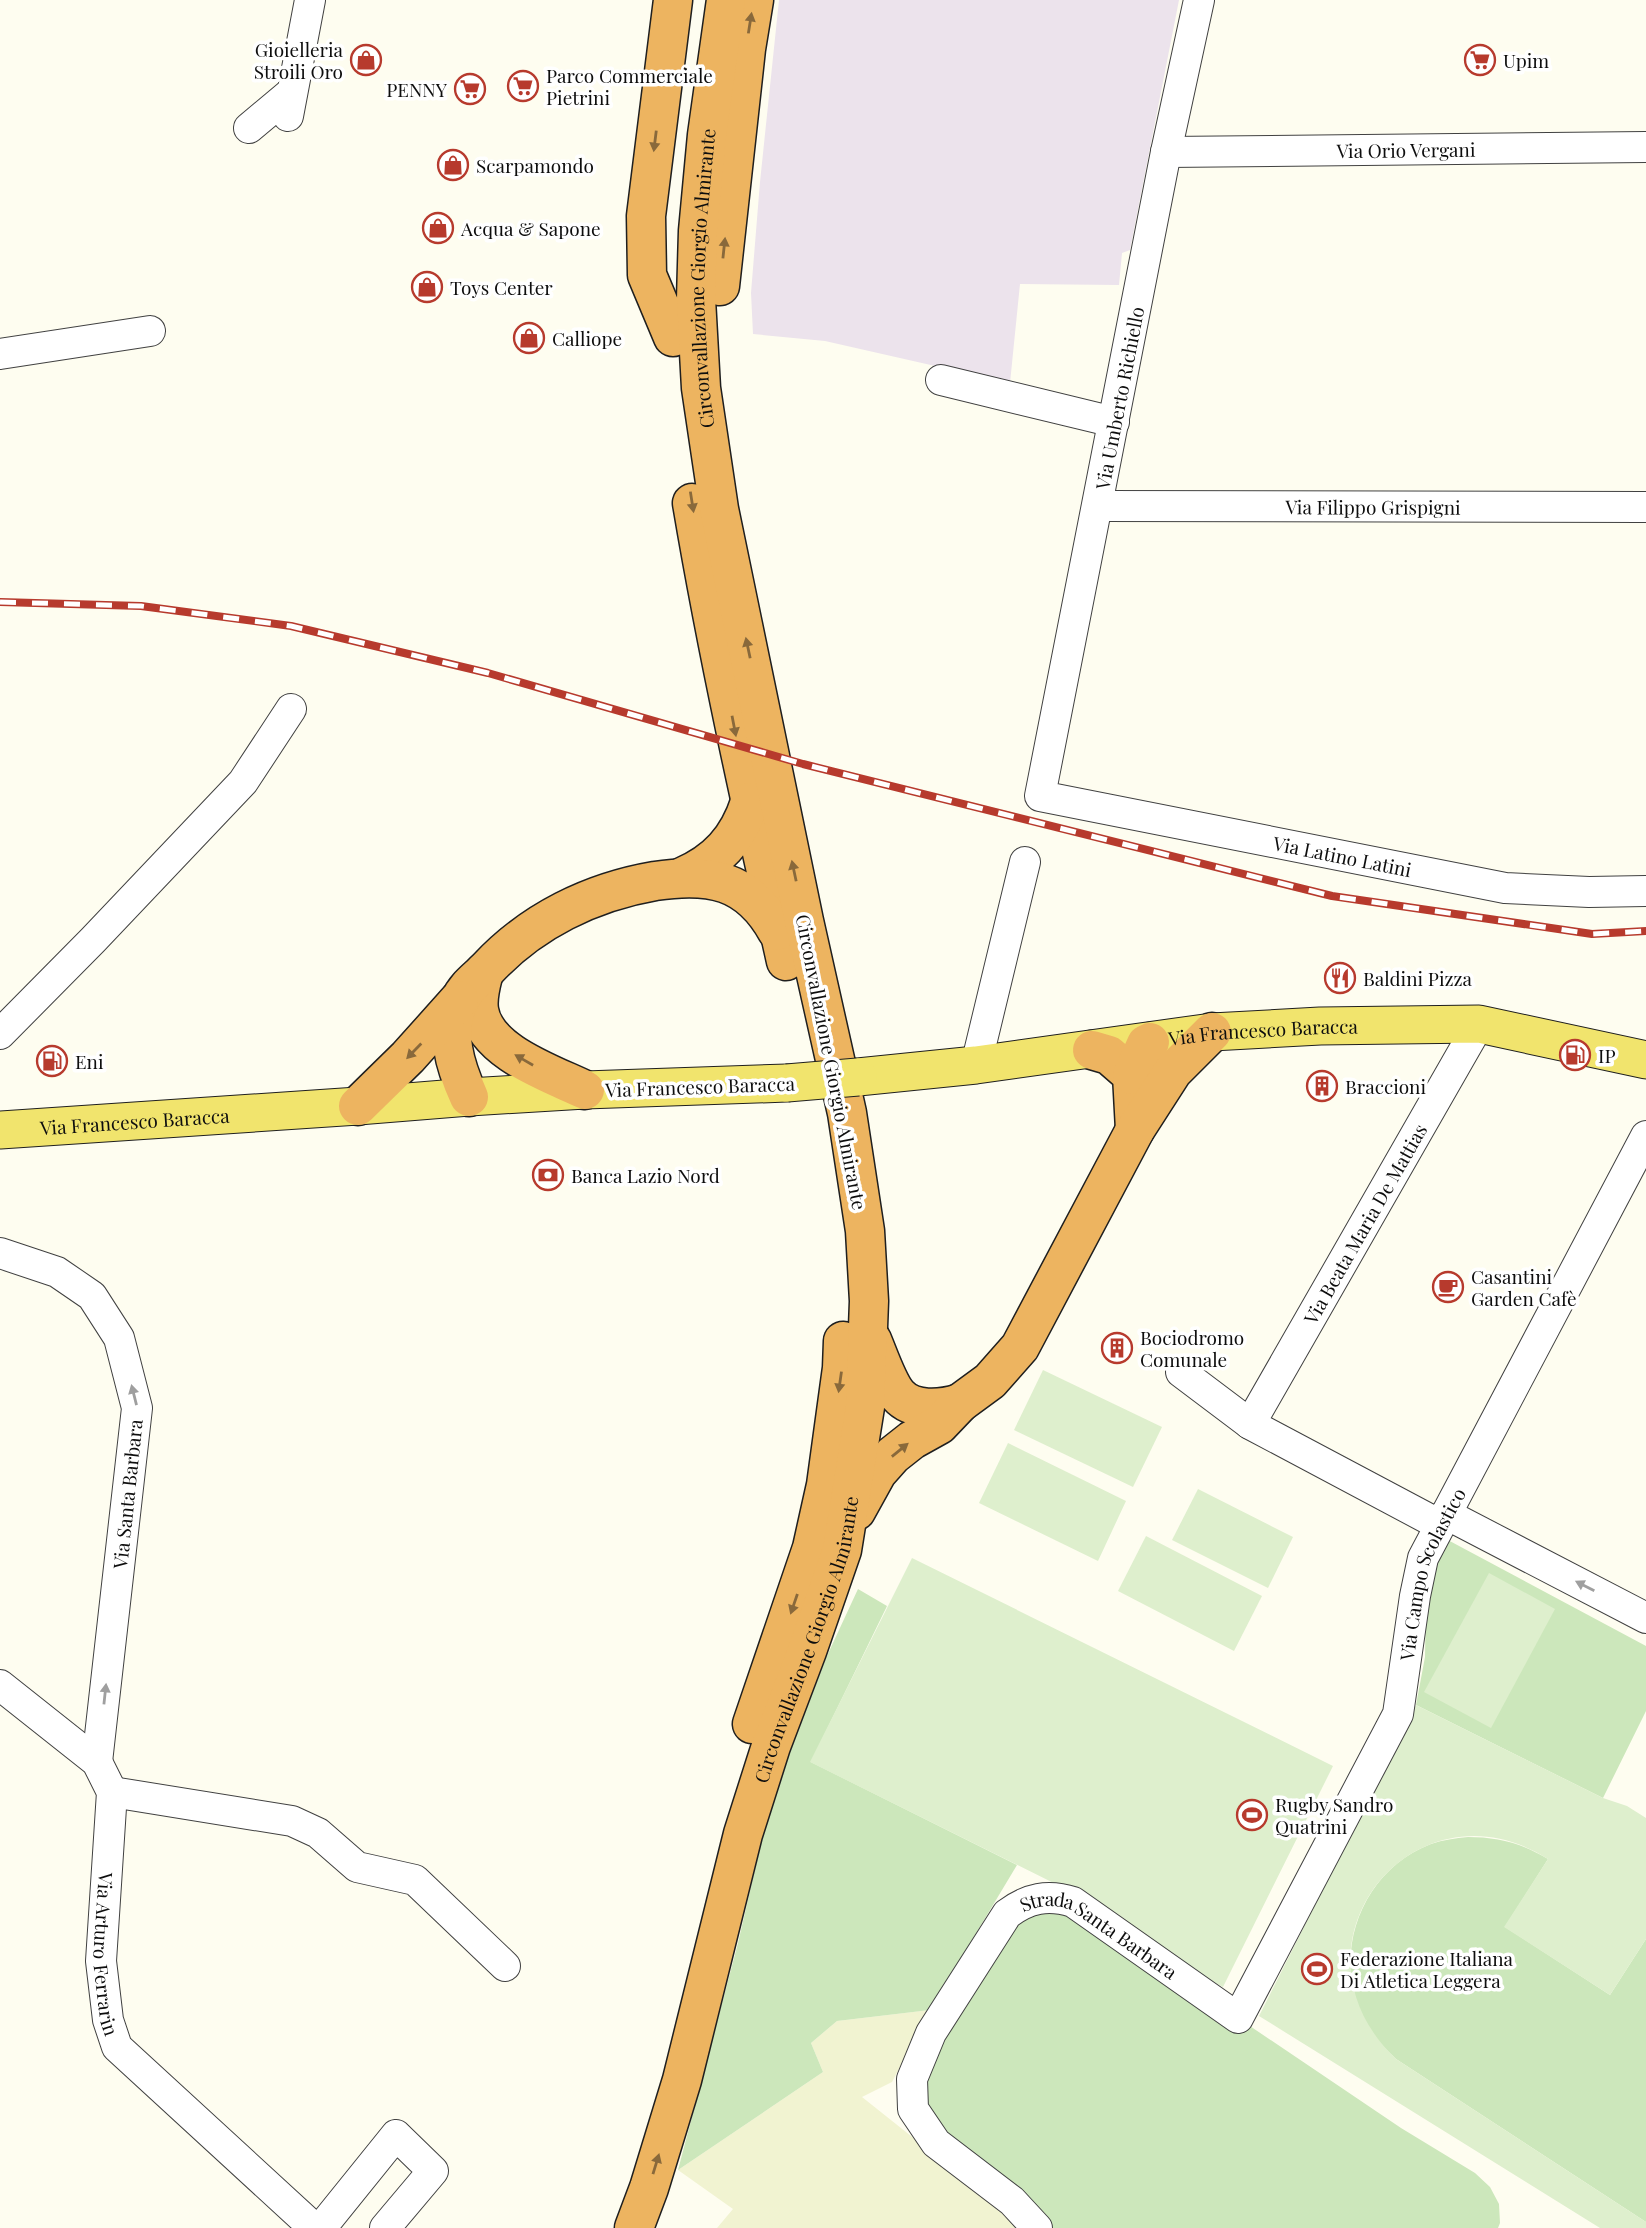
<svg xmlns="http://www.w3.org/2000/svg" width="1646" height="2228" viewBox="0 0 1646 2228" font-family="'Playfair Display',serif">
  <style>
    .industrial { fill: #ece3ec }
    .farmland { fill: #f1f3d1 }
    .green { fill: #cce7bb }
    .pitch { fill: #deefcd }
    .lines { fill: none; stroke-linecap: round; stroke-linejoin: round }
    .minor-casing { stroke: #414141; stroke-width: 32 }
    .major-casing { stroke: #1f1f1f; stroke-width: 39 }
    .highway-casing { stroke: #1f1f1f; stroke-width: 41 }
    .minor { stroke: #fff; stroke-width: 30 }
    .major { stroke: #f1e46d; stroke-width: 37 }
    .highway { stroke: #edb460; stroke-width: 38 }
    .rail-casing { stroke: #b73a2d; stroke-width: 8 }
    .rail { stroke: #fff; stroke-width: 5; stroke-dasharray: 16; stroke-linecap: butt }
    .major-bridge-casing { stroke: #1f1f1f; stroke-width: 39; stroke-linecap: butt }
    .major-bridge { stroke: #f1e46d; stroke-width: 37 }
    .oneway { fill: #89693b }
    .oneway2 { fill: #9f9f9f }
    .labels { text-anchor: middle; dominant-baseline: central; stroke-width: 7; stroke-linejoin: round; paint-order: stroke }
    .poi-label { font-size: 19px; fill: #0e0e0e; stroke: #fff; text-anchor: start }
    .street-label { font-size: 19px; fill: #0e0e0e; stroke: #fff }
  </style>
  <rect width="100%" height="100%" fill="#fefdf0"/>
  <path class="industrial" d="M779,0H1179L1130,250L1122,253L1119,285L1020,284L1010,383L825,341L753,334L751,293L760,182Z"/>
  <path class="farmland" d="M930,2010L892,2082L862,2097L1009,2214L1018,2228H717L733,2209L678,2170L823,2072L811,2043L837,2021Z"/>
  <g class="green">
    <path d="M1446,1539L1646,1646V1711L1603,1798L1416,1705L1425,1657L1426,1597Z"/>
    <path d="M858,1589L887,1606L811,1762L1017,1865L930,2010L837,2021L811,2043L823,2072L678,2170L738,1943L762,1839L790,1752L826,1658Z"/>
    <path d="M1468,1837C1497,1837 1522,1843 1548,1859L1505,1927L1610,1995L1646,1939V2222L1396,2059C1387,2050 1377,2041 1371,2031C1327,1965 1357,1872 1431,1844C1443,1840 1455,1838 1468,1837Z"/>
    <path d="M1047,1897L1238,2018L1401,2128L1475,2173L1490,2187L1499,2204L1500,2223L1498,2228H1037L913,2109L931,2033L1007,1914Z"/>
  </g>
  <g class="pitch">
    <path d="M1043,1370L1162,1427L1133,1487L1014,1430Z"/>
    <path d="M1008,1443L1126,1501L1098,1561L979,1503Z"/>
    <path d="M1198,1489L1293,1537L1268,1588L1172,1540Z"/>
    <path d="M1146,1536L1262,1596L1234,1651L1118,1591Z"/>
    <path d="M912,1558L1333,1766L1223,1987L1174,1962L1122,1917L810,1762Z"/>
    <path d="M1489,1573L1555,1609L1491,1728L1424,1692Z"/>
    <path d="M1416,1705L1603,1798L1627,1806L1646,1818V1939L1610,1995L1504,1927L1548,1859C1414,1774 1277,1945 1396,2059L1646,2222V2228H1600L1259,2016Z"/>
  </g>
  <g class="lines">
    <g class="minor-casing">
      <g id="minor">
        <path id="s1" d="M1199,0L1166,152L1040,796L1505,888L1589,892L1646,891"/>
        <path d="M288,116L310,0"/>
        <path d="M249,128L292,92"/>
        <path id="s2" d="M1166,152L1646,147"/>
        <path d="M0,354L150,331"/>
        <path d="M941,380L1114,422"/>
        <path id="s3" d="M1098,506L1646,507"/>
        <path d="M0,1034L93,940L243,782L291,709"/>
        <path d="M976,1065L1025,862"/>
        <path d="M0,1253L57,1272L92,1296L119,1338L137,1408L97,1762"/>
        <path d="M1181,1372L1250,1424"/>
        <path d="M1446,1514L1646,1618"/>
        <path id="s4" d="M1440,1525L1250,1424L1479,1024"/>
        <path id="s5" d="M0,1685L97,1762L112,1792L101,1961L108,2020L117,2047L314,2228"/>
        <path d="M112,1792L292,1821L318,1833L357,1867L415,1880L505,1966"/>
        <path d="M321,2228L396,2135L433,2171L385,2228"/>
        <path id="s6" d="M1037,2228L1012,2201L936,2143L913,2109L912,2079L931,2033L1007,1914C1028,1898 1048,1894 1073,1902L1238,2018L1398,1714L1415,1596L1423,1558L1646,1136"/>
      </g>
    </g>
    <g class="major-casing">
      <g id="major">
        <path id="s7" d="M858,1077L976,1065L1212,1032L1320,1026L1479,1024L1646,1060"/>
        <path id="s8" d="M0,1130L358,1106L469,1097L585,1090L787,1083"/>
      </g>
    </g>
    <g class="highway-casing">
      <g id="highway">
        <path d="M720,286L746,49L754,0"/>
        <path d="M673,337L647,275L646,216L673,0"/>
        <path d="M692,503C718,657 752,809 786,961"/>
        <path d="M682,877C717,862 738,839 750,802"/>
        <path d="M484,972C481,984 477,997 479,1010C485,1052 552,1074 585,1090"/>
        <path d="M1092,1050L1109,1055L1132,1075L1135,1130"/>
        <path d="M1132,1075L1146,1044L1150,1042"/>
        <path d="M469,1097C455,1066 444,1033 460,1000C466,986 478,979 488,968C532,921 591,892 655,881C709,873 748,879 777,931"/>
        <path d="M358,1106L408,1057L459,1000"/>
        <path d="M872,1340C878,1354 888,1384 898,1395C913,1412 941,1409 960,1403"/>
        <path d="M856,1511L877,1473L893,1455L912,1440L939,1425L960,1403L990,1381L1020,1347L1135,1130L1173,1071L1212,1032"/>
        <path d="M752,1724L812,1548L826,1485L842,1368L843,1341"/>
        <path id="s9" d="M634,2228L649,2188L682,2080L743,1834L771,1746L807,1651L842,1550L865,1407L869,1301L865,1231L847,1113L804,921L719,509L701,388L696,299L698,231L707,135L726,0"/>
      </g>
    </g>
    <use href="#minor" class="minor"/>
    <use href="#major" class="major"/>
    <use href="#highway" class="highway"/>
    <g class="rail-casing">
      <path id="rail" d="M0,602L141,606L291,626L488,673L803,764L1332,896L1592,934L1646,931"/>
    </g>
    <use href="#rail" class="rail"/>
    <g class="major-bridge-casing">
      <path id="major-bridge" d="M787,1083L858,1077"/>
    </g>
    <use href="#major-bridge" class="major-bridge"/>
  </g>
  <defs><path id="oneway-solid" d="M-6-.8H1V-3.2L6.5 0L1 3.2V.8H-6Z" transform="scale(1.75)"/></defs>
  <g class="oneway">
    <use href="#oneway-solid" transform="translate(750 23) rotate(-81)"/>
    <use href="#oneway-solid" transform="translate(655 141) rotate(97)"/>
    <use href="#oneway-solid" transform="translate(724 248) rotate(-84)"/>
    <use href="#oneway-solid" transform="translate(692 502) rotate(81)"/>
    <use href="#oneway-solid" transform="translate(748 648) rotate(-102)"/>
    <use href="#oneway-solid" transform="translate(734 726) rotate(79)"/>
    <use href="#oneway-solid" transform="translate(794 871) rotate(-102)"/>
    <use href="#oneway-solid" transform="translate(414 1051) rotate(134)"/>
    <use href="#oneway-solid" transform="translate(524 1060) rotate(-150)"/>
    <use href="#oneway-solid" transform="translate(840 1382) rotate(98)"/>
    <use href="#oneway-solid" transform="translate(900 1450) rotate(-39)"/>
    <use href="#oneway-solid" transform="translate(794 1604) rotate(109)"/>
    <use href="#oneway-solid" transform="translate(656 2164) rotate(-73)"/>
  </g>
  <g class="oneway2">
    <use href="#oneway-solid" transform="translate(134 1395) rotate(-104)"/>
    <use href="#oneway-solid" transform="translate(1585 1586) rotate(-153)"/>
    <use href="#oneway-solid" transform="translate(105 1694) rotate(-84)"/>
  </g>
  <defs>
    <g id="shop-ring" transform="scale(1.575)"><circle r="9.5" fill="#fff" stroke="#b73a2d" stroke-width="1.5"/><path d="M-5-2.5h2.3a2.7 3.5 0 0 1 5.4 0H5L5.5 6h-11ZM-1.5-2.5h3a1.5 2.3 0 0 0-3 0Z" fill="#b73a2d"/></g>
    <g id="supermarket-ring" transform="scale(1.575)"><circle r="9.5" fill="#fff" stroke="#b73a2d" stroke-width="1.5"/><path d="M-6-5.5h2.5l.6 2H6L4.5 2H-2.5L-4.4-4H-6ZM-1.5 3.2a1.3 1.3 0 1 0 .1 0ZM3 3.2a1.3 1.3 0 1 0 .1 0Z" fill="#b73a2d"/></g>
    <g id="restaurant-ring" transform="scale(1.575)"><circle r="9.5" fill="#fff" stroke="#b73a2d" stroke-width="1.5"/><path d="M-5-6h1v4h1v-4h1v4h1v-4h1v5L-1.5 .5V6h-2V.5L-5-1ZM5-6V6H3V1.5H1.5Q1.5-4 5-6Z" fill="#b73a2d"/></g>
    <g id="fuel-ring" transform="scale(1.575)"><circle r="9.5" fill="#fff" stroke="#b73a2d" stroke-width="1.5"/><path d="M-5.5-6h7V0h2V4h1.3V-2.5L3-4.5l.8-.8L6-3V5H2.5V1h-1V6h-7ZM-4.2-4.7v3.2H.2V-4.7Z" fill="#b73a2d"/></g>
    <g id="building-ring" transform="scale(1.575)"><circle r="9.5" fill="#fff" stroke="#b73a2d" stroke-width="1.5"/><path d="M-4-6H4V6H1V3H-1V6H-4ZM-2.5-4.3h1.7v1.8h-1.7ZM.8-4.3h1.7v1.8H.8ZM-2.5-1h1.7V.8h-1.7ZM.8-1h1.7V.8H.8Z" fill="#b73a2d"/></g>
    <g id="bank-ring" transform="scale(1.575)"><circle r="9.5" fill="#fff" stroke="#b73a2d" stroke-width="1.5"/><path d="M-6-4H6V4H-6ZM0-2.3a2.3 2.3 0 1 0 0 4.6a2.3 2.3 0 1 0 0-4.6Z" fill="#b73a2d"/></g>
    <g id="cafe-ring" transform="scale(1.575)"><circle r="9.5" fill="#fff" stroke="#b73a2d" stroke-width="1.5"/><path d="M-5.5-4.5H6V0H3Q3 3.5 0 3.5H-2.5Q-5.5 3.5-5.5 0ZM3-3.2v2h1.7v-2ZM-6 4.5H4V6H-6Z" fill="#b73a2d"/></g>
    <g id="stadium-ring" transform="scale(1.575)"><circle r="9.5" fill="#fff" stroke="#b73a2d" stroke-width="1.5"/><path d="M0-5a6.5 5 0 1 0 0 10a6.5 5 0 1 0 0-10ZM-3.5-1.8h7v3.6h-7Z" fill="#b73a2d"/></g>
  </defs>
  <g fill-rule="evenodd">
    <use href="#shop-ring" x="366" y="60"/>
    <use href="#supermarket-ring" x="1480" y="60"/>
    <use href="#supermarket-ring" x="523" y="86"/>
    <use href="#supermarket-ring" x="470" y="89"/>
    <use href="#shop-ring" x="453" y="165"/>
    <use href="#shop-ring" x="438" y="228"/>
    <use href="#shop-ring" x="427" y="287"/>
    <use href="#shop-ring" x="529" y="338"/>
    <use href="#restaurant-ring" x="1340" y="978"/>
    <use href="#fuel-ring" x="1575" y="1055"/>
    <use href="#fuel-ring" x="52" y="1061"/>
    <use href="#building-ring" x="1322" y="1086"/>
    <use href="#bank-ring" x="548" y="1175"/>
    <use href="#cafe-ring" x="1448" y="1287"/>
    <use href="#building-ring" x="1117" y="1348"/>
    <use href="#stadium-ring" x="1252" y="1815"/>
    <use href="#stadium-ring" x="1317" y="1969"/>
  </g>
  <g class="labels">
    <g class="poi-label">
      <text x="343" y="49" text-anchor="end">Gioielleria<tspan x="343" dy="22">Stroili Oro</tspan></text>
      <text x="1503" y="60">Upim</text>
      <text x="546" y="75">Parco Commerciale<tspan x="546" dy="22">Pietrini</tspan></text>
      <text x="447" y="89" text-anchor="end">PENNY</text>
      <text x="476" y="165">Scarpamondo</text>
      <text x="461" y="228">Acqua &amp; Sapone</text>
      <text x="450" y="287">Toys Center</text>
      <text x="552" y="338">Calliope</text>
      <text x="1363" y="978">Baldini Pizza</text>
      <text x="1598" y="1055">IP</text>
      <text x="75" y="1061">Eni</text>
      <text x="1345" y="1086">Braccioni</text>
      <text x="571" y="1175">Banca Lazio Nord</text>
      <text x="1471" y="1276">Casantini<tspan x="1471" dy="22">Garden Cafè</tspan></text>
      <text x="1140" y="1337">Bociodromo<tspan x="1140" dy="22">Comunale</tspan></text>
      <text x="1275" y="1804">Rugby Sandro<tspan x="1275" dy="22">Quatrini</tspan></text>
      <text x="1340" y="1958">Federazione Italiana<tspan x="1340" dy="22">Di Atletica Leggera</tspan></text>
    </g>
    <g class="street-label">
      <text stroke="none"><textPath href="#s2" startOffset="240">Via Orio Vergani</textPath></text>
      <text stroke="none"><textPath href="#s9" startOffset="2000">Circonvallazione Giorgio Almirante</textPath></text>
      <text transform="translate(1119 398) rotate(-79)">Via Umberto Richiello</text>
      <text stroke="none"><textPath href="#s3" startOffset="275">Via Filippo Grispigni</textPath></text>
      <text stroke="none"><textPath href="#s1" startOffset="1120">Via Latino Latini</textPath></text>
      <text stroke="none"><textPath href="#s7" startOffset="408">Via Francesco Baracca</textPath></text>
      <text transform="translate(832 1062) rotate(79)">Circonvallazione Giorgio Almirante</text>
      <text transform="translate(700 1086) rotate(-2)">Via Francesco Baracca</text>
      <text stroke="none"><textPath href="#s8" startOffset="135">Via Francesco Baracca</textPath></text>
      <text stroke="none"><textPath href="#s4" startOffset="446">Via Beata Maria De Mattias</textPath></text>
      <text transform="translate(127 1494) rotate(-84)">Via Santa Barbara</text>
      <text stroke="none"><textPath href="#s6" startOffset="1155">Via Campo Scolastico</textPath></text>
      <text stroke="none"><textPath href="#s9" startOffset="614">Circonvallazione Giorgio Almirante</textPath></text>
      <text stroke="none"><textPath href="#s6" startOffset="500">Strada Santa Barbara</textPath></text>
      <text stroke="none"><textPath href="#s5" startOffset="320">Via Arturo Ferrarin</textPath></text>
    </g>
  </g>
</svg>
